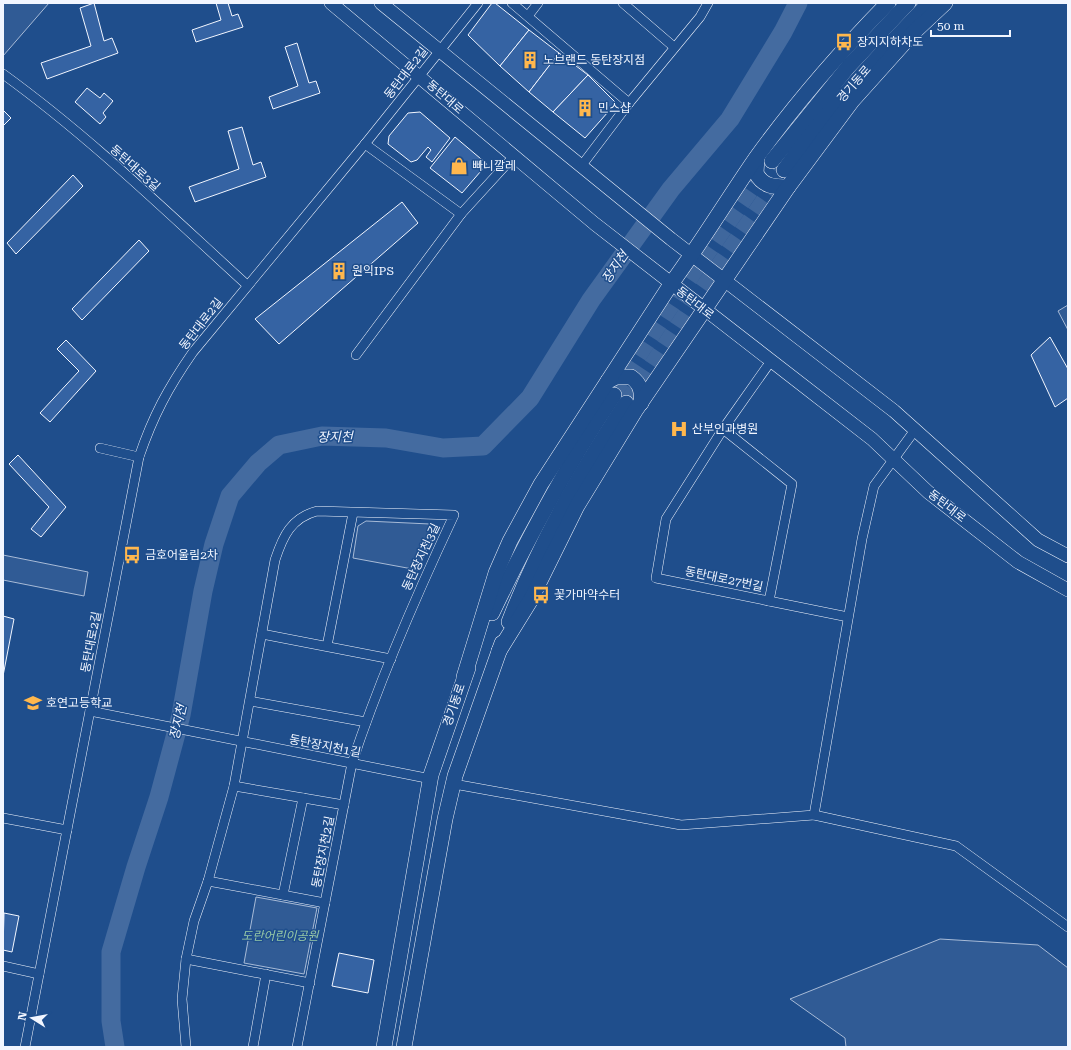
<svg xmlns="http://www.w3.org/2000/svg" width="1071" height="1050" viewBox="0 0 1071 1050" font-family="'Roboto Serif','Noto Sans KR',serif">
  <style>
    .built { fill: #305b95; stroke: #a8bbd7 }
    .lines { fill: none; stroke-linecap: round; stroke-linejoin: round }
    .river { stroke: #446ba0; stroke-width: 19 }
    .building { fill: #3563a3; stroke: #f2f6ff }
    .primary-tunnel { stroke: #3f679d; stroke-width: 15; stroke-dasharray: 15 8; stroke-linecap: butt }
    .minor-casing { stroke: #f2f6ff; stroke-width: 10 }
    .secondary-casing { stroke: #f2f6ff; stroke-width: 14 }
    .primary-casing { stroke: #f2f6ff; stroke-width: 16 }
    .minor { stroke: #1f4e8c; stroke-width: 9 }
    .secondary { stroke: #1f4e8c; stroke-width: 13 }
    .primary { stroke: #1f4e8c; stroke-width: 15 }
    .labels { text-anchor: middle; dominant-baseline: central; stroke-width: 3; stroke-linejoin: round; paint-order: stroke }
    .poi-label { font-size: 12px; fill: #f2f6ff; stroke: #1f4e8c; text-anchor: start }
    .street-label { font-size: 12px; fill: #f2f6ff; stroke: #1f4e8c }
    .park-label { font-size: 12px; font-style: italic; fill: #97c8a6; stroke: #1f4e8c }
    .water-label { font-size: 13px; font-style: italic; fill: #f2f6ff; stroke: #1f4e8c }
  </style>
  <rect width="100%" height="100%" fill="#1f4e8c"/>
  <g class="built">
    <path d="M3,3H49L3,56Z"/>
    <path d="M1068,305V330L1058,311Z"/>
    <path d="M366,521L430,524L434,532L418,570L353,558L358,526Z"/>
    <path d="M3,555L88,572L84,596L3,580Z"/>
    <path d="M256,897L317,908L304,974L244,963Z"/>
    <path d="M940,939L1038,945L1068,968V1047H846L845,1038L790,999Z"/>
  </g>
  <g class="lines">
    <path class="river" d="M115,1047L111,1021V952L136,867L159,797L181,715L203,591L214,544L230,496L258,463L279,445L322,436L386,438L443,448L483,446L530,398L591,300L671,189L730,119L783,32L798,3"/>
  </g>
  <g class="building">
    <path d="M94,3L104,41L112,38L118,53L47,79L41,63L91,46L80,8Z"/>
    <path d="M216,3H228L232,16L238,14L243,27L196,42L192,30L221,20Z"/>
    <path d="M492,3H495L529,30L500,66L468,35Z"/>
    <path d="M529,30L559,53L529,92L500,66Z"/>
    <path d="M297,43L309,83L316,81L320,93L273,109L269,97L298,86L285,47Z"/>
    <path d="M559,53L588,75L553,112L529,92Z"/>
    <path d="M588,75L616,103L585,138L553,112Z"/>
    <path d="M87,88L100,98L104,93L113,101L103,113L106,117L100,124L75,102Z"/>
    <path d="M3,110L11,118L3,126Z"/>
    <path d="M420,112L450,138L432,162L426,157L431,150L428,147L417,160L411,162L388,144L389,136L408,113Z"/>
    <path d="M242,127L253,165L261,162L266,177L195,202L189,187L239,169L228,131Z"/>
    <path d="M455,137L487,164L462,193L430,168Z"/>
    <path d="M73,175L83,186L16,254L7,243Z"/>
    <path d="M402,202L418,223L279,344L255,319Z"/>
    <path d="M139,240L149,251L82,320L72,309Z"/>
    <path d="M1050,337L1068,369V398L1055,407L1031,355Z"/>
    <path d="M66,340L96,371L50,422L40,413L79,371L57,349Z"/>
    <path d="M18,455L66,507L41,537L31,529L49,507L9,464Z"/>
    <path d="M3,616L14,619L3,676Z"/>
    <path d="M4,913L19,916L12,952L3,950Z"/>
    <path d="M339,953L374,960L368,993L332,986Z"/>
  </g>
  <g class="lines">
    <g class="primary-tunnel">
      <path d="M614,395L680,294L772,161"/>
      <path d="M626,403L693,301L784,170"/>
    </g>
    <g class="minor-casing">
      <g id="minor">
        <path d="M512,3L629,103L582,165"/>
        <path d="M623,3L674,47"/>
        <path d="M528,16L538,3"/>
        <path d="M3,74C90,137 168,213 247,285"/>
        <path d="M629,103L700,17L708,3"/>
        <path d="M365,144L461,214"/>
        <path d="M356,355L461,214L514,156"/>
        <path d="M723,429L792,484L769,601L656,578L666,519L723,429L771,361"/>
        <path d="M100,448L139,457"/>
        <path d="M769,601L848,617"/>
        <path d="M262,634L391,659"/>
        <path d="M327,646L353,513"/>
        <path d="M250,701L366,722"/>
        <path d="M90,711L431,779"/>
        <path d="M454,784L681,825L814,815L862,539L874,486L915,430"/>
        <path d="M234,786L344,805"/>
        <path d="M814,815L956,846L1068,927"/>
        <path d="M3,818L67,830"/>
        <path d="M208,881L325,903"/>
        <path d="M283,895L303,798"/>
        <path d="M186,959L310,983"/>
        <path d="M3,966L39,974"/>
        <path d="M25,1047L139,457C153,416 168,388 193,352L365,144L478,3"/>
        <path d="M186,1047L182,999L186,959L194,921L208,881L234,786L275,560C283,536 291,518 317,511L454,515C416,596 380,678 352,763L297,1047"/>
        <path d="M253,1047L266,974"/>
      </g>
    </g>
    <g class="secondary-casing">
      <g id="secondary">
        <path d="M331,3L595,224L872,439L928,492L1018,562L1068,590"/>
        <path d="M381,3L671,239L894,411L1038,540L1068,556"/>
      </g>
    </g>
    <g class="primary-casing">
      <g id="primary">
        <path d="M757,158L756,173C763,187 775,187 788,187"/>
        <path d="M772,161L848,67L908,3"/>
        <path d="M784,170C827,110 878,56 929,3"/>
        <path d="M608,381L616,377H631C641,384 642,392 641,403"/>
        <path d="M492,613C528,538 567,464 614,395"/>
        <path d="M509,622C540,542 579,474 626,403"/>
        <path d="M499,651L530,601L577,506L635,411L788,187L852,101L913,33L945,3"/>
        <path d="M464,677L496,573L510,541L541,484L671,284C701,243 727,200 756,158C795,104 841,51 888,3"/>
        <path d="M384,1047L431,775L468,668"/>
        <path d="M404,1047L445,819L455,776L502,643"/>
      </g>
    </g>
    <use href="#minor" class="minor"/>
    <use href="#secondary" class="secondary"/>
    <use href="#primary" class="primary"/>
  </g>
  <defs>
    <g id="bus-bare" transform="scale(1.38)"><path d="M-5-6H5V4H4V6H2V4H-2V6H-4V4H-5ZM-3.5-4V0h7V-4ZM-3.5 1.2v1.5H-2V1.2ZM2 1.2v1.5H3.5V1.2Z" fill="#ffb74d" stroke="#1f4e8c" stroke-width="2.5" paint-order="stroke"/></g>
    <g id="building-bare" transform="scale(1.38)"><path d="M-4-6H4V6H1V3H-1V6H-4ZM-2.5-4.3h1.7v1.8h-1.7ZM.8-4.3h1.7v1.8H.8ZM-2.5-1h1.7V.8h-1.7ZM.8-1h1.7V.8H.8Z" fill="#ffb74d" stroke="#1f4e8c" stroke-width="2.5" paint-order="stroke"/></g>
    <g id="shop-bare" transform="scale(1.38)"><path d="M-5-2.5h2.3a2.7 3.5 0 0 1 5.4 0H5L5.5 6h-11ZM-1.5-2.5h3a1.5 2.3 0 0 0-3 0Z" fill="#ffb74d" stroke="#1f4e8c" stroke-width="2.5" paint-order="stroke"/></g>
    <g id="hospital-bare" transform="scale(1.38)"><path d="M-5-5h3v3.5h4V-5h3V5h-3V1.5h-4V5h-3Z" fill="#ffb74d" stroke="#1f4e8c" stroke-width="2.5" paint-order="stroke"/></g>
    <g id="school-bare" transform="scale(1.38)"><path d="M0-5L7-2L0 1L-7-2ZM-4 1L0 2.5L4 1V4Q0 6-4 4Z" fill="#ffb74d" stroke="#1f4e8c" stroke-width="2.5" paint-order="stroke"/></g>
  </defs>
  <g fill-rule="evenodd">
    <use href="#bus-bare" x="844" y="42"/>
    <use href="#building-bare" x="530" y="60"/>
    <use href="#building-bare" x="585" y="108"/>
    <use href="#shop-bare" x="459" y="166"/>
    <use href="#building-bare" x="339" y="271"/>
    <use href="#hospital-bare" x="679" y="429"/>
    <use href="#bus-bare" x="132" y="555"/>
    <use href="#bus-bare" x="541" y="595"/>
    <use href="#school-bare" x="33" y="703"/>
  </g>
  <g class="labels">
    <g class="poi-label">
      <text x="857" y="42">장지지하차도</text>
      <text x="543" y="60">노브랜드 동탄장지점</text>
      <text x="598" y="108">민스샵</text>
      <text x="472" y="166">빠니깔레</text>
      <text x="352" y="271">원익IPS</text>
      <text x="692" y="429">산부인과병원</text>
      <text x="145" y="555">금호어울림2차</text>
      <text x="554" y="595">꽃가마약수터</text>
      <text x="46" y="703">호연고등학교</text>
    </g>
    <g class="street-label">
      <text transform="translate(406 73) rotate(-52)">동탄대로2길</text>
      <text transform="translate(854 84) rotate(-49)">경기동로</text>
      <text transform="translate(445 97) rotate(41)">동탄대로</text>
      <text transform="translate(135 168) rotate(42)">동탄대로3길</text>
      <text transform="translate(695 303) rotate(38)">동탄대로</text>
      <text transform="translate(201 324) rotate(-52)">동탄대로2길</text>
      <text transform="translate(947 506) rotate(38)">동탄대로</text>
      <text transform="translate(421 557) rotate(-65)">동탄장지천3길</text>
      <text transform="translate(724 579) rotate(12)">동탄대로27번길</text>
      <text transform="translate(91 642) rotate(-79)">동탄대로2길</text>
      <text transform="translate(454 705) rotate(-71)">경기동로</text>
      <text transform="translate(325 746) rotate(11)">동탄장지천1길</text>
      <text transform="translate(323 852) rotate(-79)">동탄장지천2길</text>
    </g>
    <g class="park-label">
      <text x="280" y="936">도란어린이공원</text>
    </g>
    <g class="water-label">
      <text transform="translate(615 267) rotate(-55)">장지천</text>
      <text transform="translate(335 437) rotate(-1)">장지천</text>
      <text transform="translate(178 722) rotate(-77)">장지천</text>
    </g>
  </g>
  <rect width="1071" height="1050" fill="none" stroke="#f2f6ff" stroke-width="8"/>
  <g transform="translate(32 1018) rotate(281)" stroke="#1f4e8c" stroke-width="3" paint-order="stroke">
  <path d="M0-3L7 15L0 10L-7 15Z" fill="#f2f6ff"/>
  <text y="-6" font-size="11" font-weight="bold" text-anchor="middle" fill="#f2f6ff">N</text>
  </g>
  <path d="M931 30v6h79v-6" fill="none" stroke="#f2f6ff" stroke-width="2"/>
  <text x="937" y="30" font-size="12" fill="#f2f6ff" stroke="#1f4e8c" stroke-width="3" paint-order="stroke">50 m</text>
</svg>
